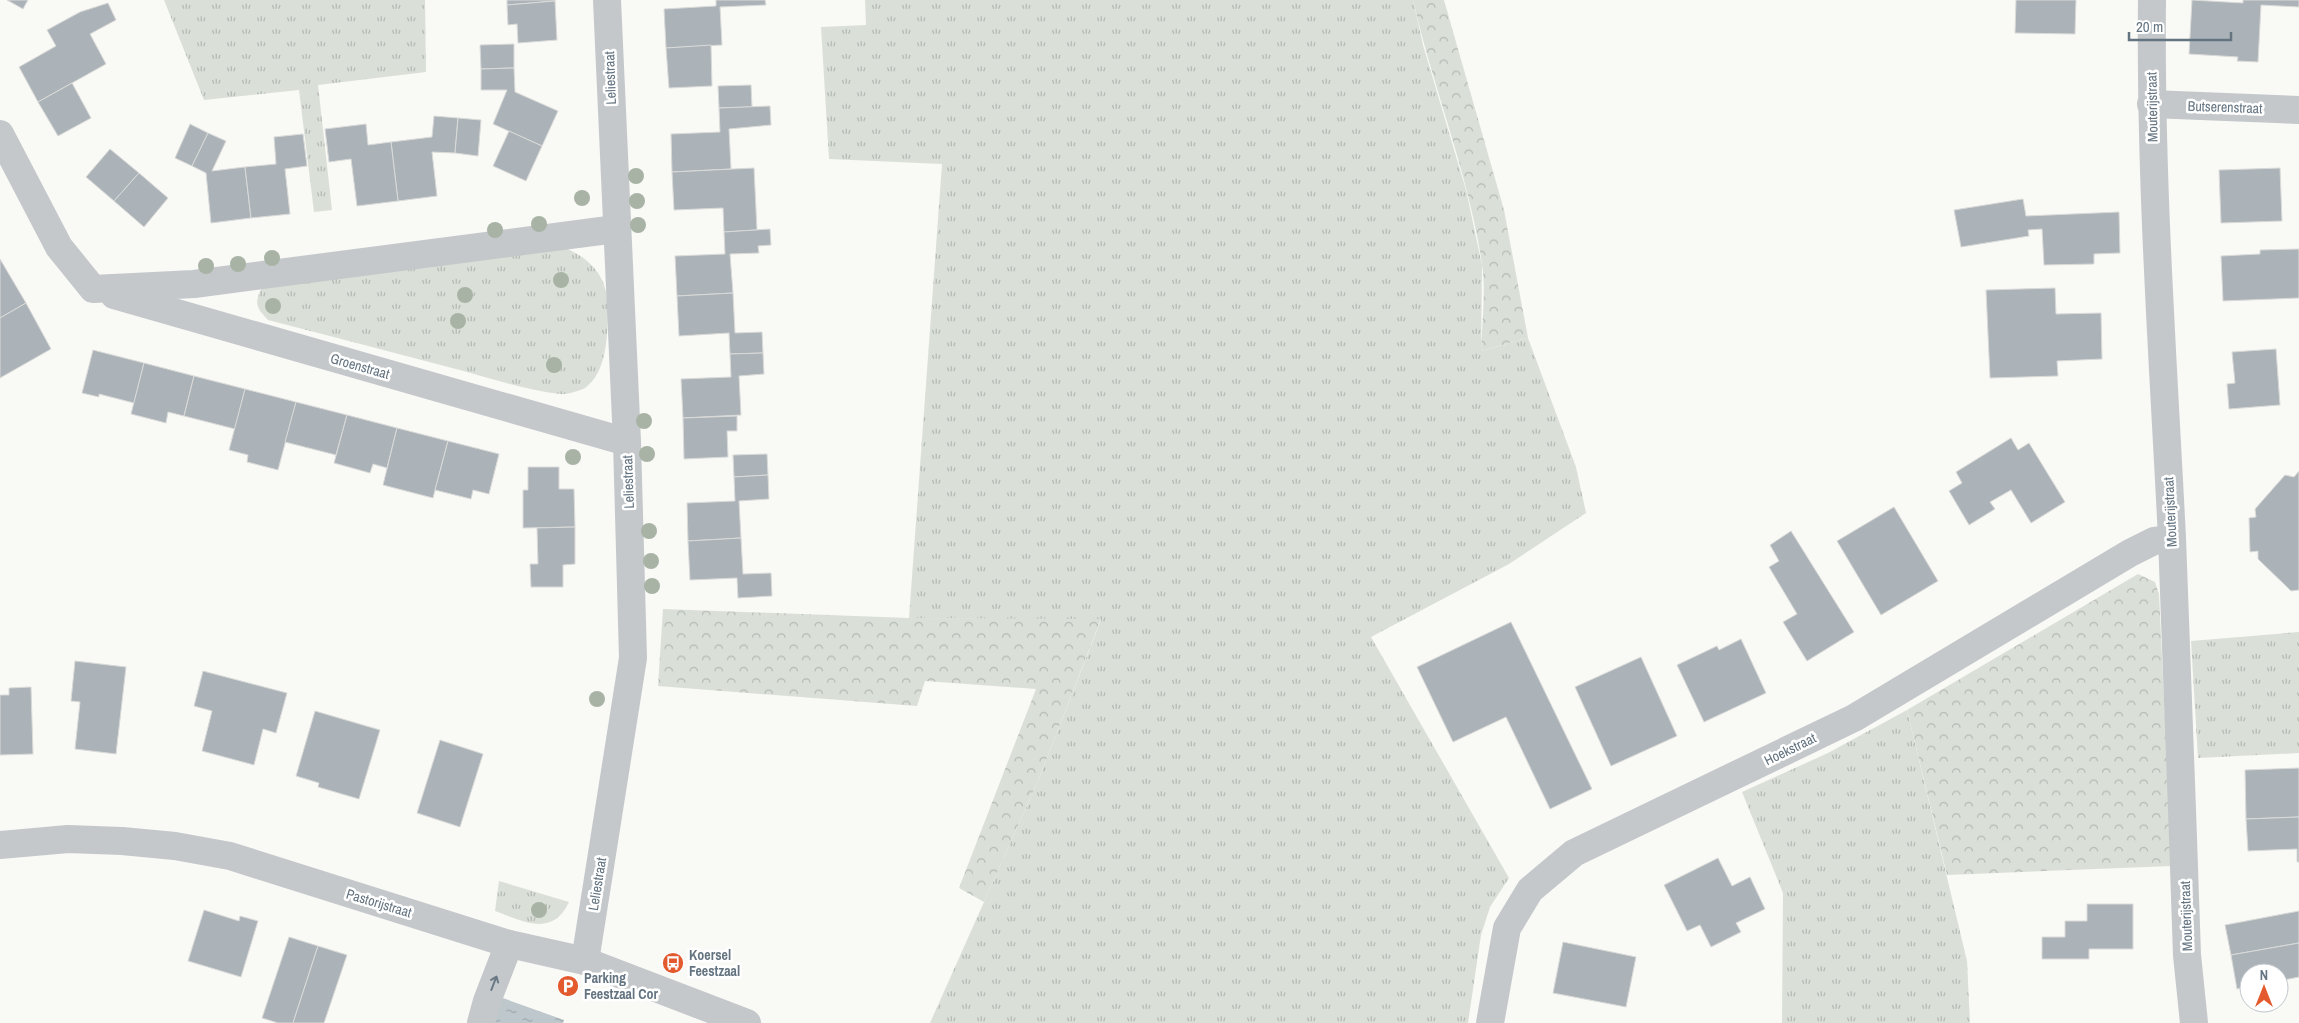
<svg xmlns="http://www.w3.org/2000/svg" width="2299" height="1023" viewBox="0 0 2299 1023" font-family="'Archivo Narrow',sans-serif">
  <style>
    .grass { fill: url(#grass-tufts) }
    .forest { fill: url(#forest-crowns) }
    .water { fill: url(#water-ripples) }
    .building { fill: #abb3b9; stroke: #dadad8 }
    .lines { fill: none; stroke-linecap: round; stroke-linejoin: round }
    .minor { stroke: #c4c8cb; stroke-width: 28 }
    .tree { fill: #a8b3a5 }
    .oneway { stroke: #697885 }
    .labels { text-anchor: middle; dominant-baseline: central; stroke-width: 5; stroke-linejoin: round; paint-order: stroke }
    .street-label { font-size: 14px; fill: #647481; stroke: #fff }
    .poi-label { font-size: 14px; font-weight: bold; fill: #647481; stroke: #fff; text-anchor: start }
  </style>
  <defs>
    <pattern id="grass-tufts" width="24" height="20" patternUnits="userSpaceOnUse" patternTransform="scale(1.25)"><rect width="24" height="20" fill="#dae0d7"/><path d="M3 7l-1-3M5 7V3M7 7l1-3M15 17l-1-3M17 17v-4M19 17l1-3" fill="none" stroke="#b4bab4"/></pattern>
    <pattern id="forest-crowns" width="20" height="18" patternUnits="userSpaceOnUse" patternTransform="scale(1.25)"><rect width="20" height="18" fill="#dae0d7"/><path d="M2 6a3 3 0 1 1 6 0M12 15a3 3 0 1 1 6 0" fill="none" stroke="#b4bab4"/></pattern>
    <pattern id="water-ripples" width="26" height="14" patternUnits="userSpaceOnUse" patternTransform="scale(1.25)"><rect width="26" height="14" fill="#bec8cc"/><path d="M2 4q2-2 4 0t4 0M15 11q2-2 4 0t4 0" fill="none" stroke="#9ea7ab"/></pattern>
  </defs>
  <rect width="100%" height="100%" fill="#f9f9f6"/>
  <g class="grass">
    <path d="M164,0H425L426,72L318,85L332,210L314,212L299,90L204,100Z"/>
    <path d="M865,0H1413L1423,45L1466,190L1482,265L1481,351L1528,338L1576,467L1586,513L1509,564L1371,637L1509,878L1490,907L1481,935L1468,1023H930L1038,781L1101,620L909,618L942,164L829,159L821,27L866,25Z"/>
    <path d="M563,247C594,260 609,279 608,314C607,337 607,372 585,388C580,391 565,395 560,394C524,390 487,377 452,368C391,352 330,336 268,320C256,307 254,304 262,287Z"/>
    <path d="M2299,632V753L2198,758L2191,641Z"/>
    <path d="M1907,710L1967,961L1970,1023H1782L1783,893L1742,792L1828,753Z"/>
    <path d="M499,881L569,902C552,938 523,921 495,911Z"/>
  </g>
  <g class="forest">
    <path d="M1413,0H1444L1504,210L1528,338L1481,351C1482,325 1486,289 1482,264C1469,175 1433,88 1413,0Z"/>
    <path d="M2138,574L2155,582L2159,594L2172,866L1947,875L1907,710Z"/>
    <path d="M663,609L909,618L1101,619L1038,781L984,902L959,888L1036,689L925,681L917,706L658,686Z"/>
  </g>
  <path class="water" d="M500,997L564,1020L563,1023H493Z"/>
  <g class="building">
    <path d="M7,0H28L23,9Z"/>
    <path d="M507,0H555V1L507,5Z"/>
    <path d="M716,0H765L766,5L720,7L722,45L666,48L664,9L716,6Z"/>
    <path d="M2016,0H2076L2075,34L2015,33Z"/>
    <path d="M2192,0L2243,3V0H2299V7L2261,5L2258,62L2237,61L2238,57L2189,54Z"/>
    <path d="M555,1L557,40L518,43L517,24L508,25L507,5Z"/>
    <path d="M108,3L116,20L90,34L106,64L38,102L19,67L56,46L47,30L80,12Z"/>
    <path d="M514,44V68L481,69L480,45Z"/>
    <path d="M711,45L712,86L669,88L666,48Z"/>
    <path d="M514,68L515,92L558,111L542,146L493,124L507,90H481V69Z"/>
    <path d="M72,83L91,118L58,136L38,102Z"/>
    <path d="M751,85L752,107L719,108L718,86Z"/>
    <path d="M770,106L771,125L729,129L731,169L672,172L671,134L720,132L719,108Z"/>
    <path d="M434,116L458,118L455,153L432,152L437,196L398,201L391,142L432,137Z"/>
    <path d="M458,118L481,120L478,156L455,153Z"/>
    <path d="M190,124L208,133L192,166L175,158Z"/>
    <path d="M366,124L368,145L391,142L398,201L357,206L351,159L329,162L325,129Z"/>
    <path d="M509,131L542,146L526,181L493,166Z"/>
    <path d="M208,133L226,141L212,171L245,167L251,218L211,223L206,173L192,166Z"/>
    <path d="M303,134L307,166L285,169L290,214L251,218L245,167L276,164L274,137Z"/>
    <path d="M110,149L139,173L114,201L86,177Z"/>
    <path d="M754,168L757,230L724,232L723,208L674,210L672,172Z"/>
    <path d="M2280,168L2282,221L2221,223L2219,170Z"/>
    <path d="M139,173L168,198L144,227L114,201Z"/>
    <path d="M2023,199L2026,216L2119,212L2120,253L2094,254V264L2044,265L2042,229L2028,230L2029,236L1961,247L1954,210Z"/>
    <path d="M770,229L771,245L758,246L759,253L730,254L733,293L677,296L675,256L725,254L724,232Z"/>
    <path d="M2299,249V298L2223,301L2221,256L2260,254V250Z"/>
    <path d="M0,259L26,303L0,318Z"/>
    <path d="M2055,288L2056,314L2101,313L2102,359L2057,361L2058,376L1990,378L1986,290Z"/>
    <path d="M733,293L735,333L762,332L763,353L730,354L729,333L679,336L677,296Z"/>
    <path d="M26,303L51,349L0,378V318Z"/>
    <path d="M2276,349L2280,405L2229,409L2227,384L2235,383L2232,352Z"/>
    <path d="M93,350L144,363L134,403L99,394V397L82,393Z"/>
    <path d="M763,353L764,374L739,376L741,415L683,418L681,379L731,377L730,354Z"/>
    <path d="M144,363L194,376L184,416L168,412L166,423L131,414Z"/>
    <path d="M194,376L245,389L235,429L184,416Z"/>
    <path d="M245,389L296,402L278,470L247,462L248,455L229,450Z"/>
    <path d="M296,402L347,415L336,455L285,442Z"/>
    <path d="M347,415L397,428L387,468L373,464L370,473L334,463Z"/>
    <path d="M737,416V431H727L728,457L684,459L683,418Z"/>
    <path d="M397,428L448,441L433,498L383,485Z"/>
    <path d="M2011,438L2018,450L2029,443L2065,502L2031,523L2011,490L1990,502L1995,509L1969,525L1949,491L1962,483L1956,472Z"/>
    <path d="M448,441L499,454L489,494L473,490L471,499L435,490Z"/>
    <path d="M767,454L768,475L734,477L733,455Z"/>
    <path d="M528,467H559V489H574L575,527L523,528V490H528Z"/>
    <path d="M2299,471V590L2291,591L2258,559V551L2250,552L2249,518L2256,517L2255,509L2285,475L2294,477Z"/>
    <path d="M768,475L769,499L739,501L741,538L688,541L687,503L735,501L734,477Z"/>
    <path d="M1894,507L1938,581L1881,615L1837,541Z"/>
    <path d="M575,527V564L563,565V587H531L530,564H538L537,528Z"/>
    <path d="M1791,531L1854,632L1807,661L1783,622L1797,614L1769,567L1779,561L1770,545Z"/>
    <path d="M741,538L743,574L771,573L772,596L738,598L737,578L690,580L688,541Z"/>
    <path d="M1511,622L1592,789L1550,809L1506,717L1453,742L1417,667Z"/>
    <path d="M1741,639L1766,693L1704,722L1677,665L1717,646L1719,650Z"/>
    <path d="M1641,657L1677,736L1611,766L1575,687Z"/>
    <path d="M75,661L126,667L116,754L75,749L80,702L71,701Z"/>
    <path d="M203,671L287,693L276,733L263,729L254,765L202,751L212,711L194,706Z"/>
    <path d="M31,687L33,754L0,755V695H9V688Z"/>
    <path d="M315,711L380,730L359,799L318,787L319,783L296,776Z"/>
    <path d="M440,740L483,754L460,827L417,813Z"/>
    <path d="M2299,768V817L2246,819L2245,770Z"/>
    <path d="M2299,817V862H2297V849L2248,851L2246,819Z"/>
    <path d="M1718,858L1732,886L1750,877L1765,909L1736,923L1741,932L1711,947L1700,925L1687,931L1664,885Z"/>
    <path d="M2087,904H2133V949H2089V959H2042V937H2065V921H2087Z"/>
    <path d="M204,910L239,921L240,916L258,921L241,977L188,961Z"/>
    <path d="M2299,911V943L2231,955L2225,925Z"/>
    <path d="M289,937L318,946L293,1023H278L262,1018Z"/>
    <path d="M1563,942L1636,957L1626,1007L1553,993Z"/>
    <path d="M2299,943V977L2279,981V973H2249V986L2237,989L2231,955Z"/>
    <path d="M318,946L347,955L324,1023H293Z"/>
  </g>
  <g class="lines">
    <g class="minor">
      <path d="M2152,0C2150,180 2163,358 2172,538C2178,677 2182,816 2187,955L2194,1023"/>
      <path d="M2151,104L2299,110"/>
      <path d="M0,134L59,247L93,289L194,284L616,229"/>
      <path d="M114,295L627,442"/>
      <path d="M0,845L68,839L122,841L175,846L230,856L509,944L585,961L747,1023"/>
      <path d="M585,961L633,658L627,442L607,0"/>
      <path d="M481,1023L487,1001L509,944"/>
      <path d="M1490,1023L1507,928L1530,890L1574,853L1854,718L2130,553L2154,541L2172,539"/>
    </g>
  </g>
  <g class="tree">
    <circle cx="636" cy="176" r="8"/>
    <circle cx="582" cy="198" r="8"/>
    <circle cx="637" cy="201" r="8"/>
    <circle cx="539" cy="224" r="8"/>
    <circle cx="638" cy="225" r="8"/>
    <circle cx="495" cy="230" r="8"/>
    <circle cx="272" cy="258" r="8"/>
    <circle cx="238" cy="264" r="8"/>
    <circle cx="206" cy="266" r="8"/>
    <circle cx="561" cy="280" r="8"/>
    <circle cx="465" cy="295" r="8"/>
    <circle cx="273" cy="306" r="8"/>
    <circle cx="458" cy="321" r="8"/>
    <circle cx="554" cy="365" r="8"/>
    <circle cx="644" cy="421" r="8"/>
    <circle cx="647" cy="454" r="8"/>
    <circle cx="573" cy="457" r="8"/>
    <circle cx="649" cy="531" r="8"/>
    <circle cx="651" cy="561" r="8"/>
    <circle cx="652" cy="586" r="8"/>
    <circle cx="597" cy="699" r="8"/>
    <circle cx="539" cy="910" r="8"/>
  </g>
  <defs><path id="oneway-shaft" d="M-6 0H5M1.5-3L5.5 0L1.5 3" fill="none" stroke-width="1.6" stroke-linecap="round" stroke-linejoin="round" transform="scale(1.25)"/></defs>
  <use class="oneway" href="#oneway-shaft" transform="translate(494 983) rotate(-69)"/>
  <defs>
    <g id="bus-disc" transform="scale(1.125)"><circle r="9.5" fill="#e25a2d" stroke="#fff"/><path d="M-5-6H5V4H4V6H2V4H-2V6H-4V4H-5ZM-3.5-4V0h7V-4ZM-3.5 1.2v1.5H-2V1.2ZM2 1.2v1.5H3.5V1.2Z" fill="#fff"/></g>
    <g id="parking-disc" transform="scale(1.125)"><circle r="9.5" fill="#e25a2d" stroke="#fff"/><path d="M-3.5-5.5H1a3.5 3.5 0 0 1 0 7H-1V5.5H-3.5ZM-1-3.4V-.6H.8a1.4 1.4 0 0 0 0-2.8Z" fill="#fff"/></g>
  </defs>
  <g fill-rule="evenodd">
    <use href="#bus-disc" x="673" y="963"/>
    <use href="#parking-disc" x="568" y="986"/>
  </g>
  <g class="labels">
    <g class="street-label">
      <text transform="translate(610 78) rotate(-92)">Leliestraat</text>
      <text transform="translate(2152 107) rotate(-91)">Mouterijstraat</text>
      <text transform="translate(2225 107) rotate(2)">Butserenstraat</text>
      <text transform="translate(360 366) rotate(16)">Groenstraat</text>
      <text transform="translate(628 482) rotate(-92)">Leliestraat</text>
      <text transform="translate(2170 512) rotate(-93)">Mouterijstraat</text>
      <text transform="translate(1790 749) rotate(-26)">Hoekstraat</text>
      <text transform="translate(597 884) rotate(-81)">Leliestraat</text>
      <text transform="translate(379 903) rotate(17)">Pastorijstraat</text>
      <text transform="translate(2186 916) rotate(-92)">Mouterijstraat</text>
    </g>
    <g class="poi-label">
      <text x="689" y="955">Koersel<tspan x="689" dy="16">Feestzaal</tspan></text>
      <text x="584" y="978">Parking<tspan x="584" dy="16">Feestzaal Cor</tspan></text>
    </g>
  </g>
  <g transform="translate(2264 988)"><circle r="24" fill="#ffffff" stroke="#c1c7cd"/>
  <path d="M0-4L9 19L0 12L-9 19Z" fill="#e25a2d"/>
  <text y="-8" font-size="14" font-weight="bold" text-anchor="middle" fill="#647481">N</text>
  </g>
  <path d="M2129 32v8h102v-8" fill="none" stroke="#647481" stroke-width="2.5"/>
  <text x="2136" y="32" font-size="15" fill="#647481" stroke="#ffffff" stroke-width="4" paint-order="stroke">20 m</text>
</svg>
